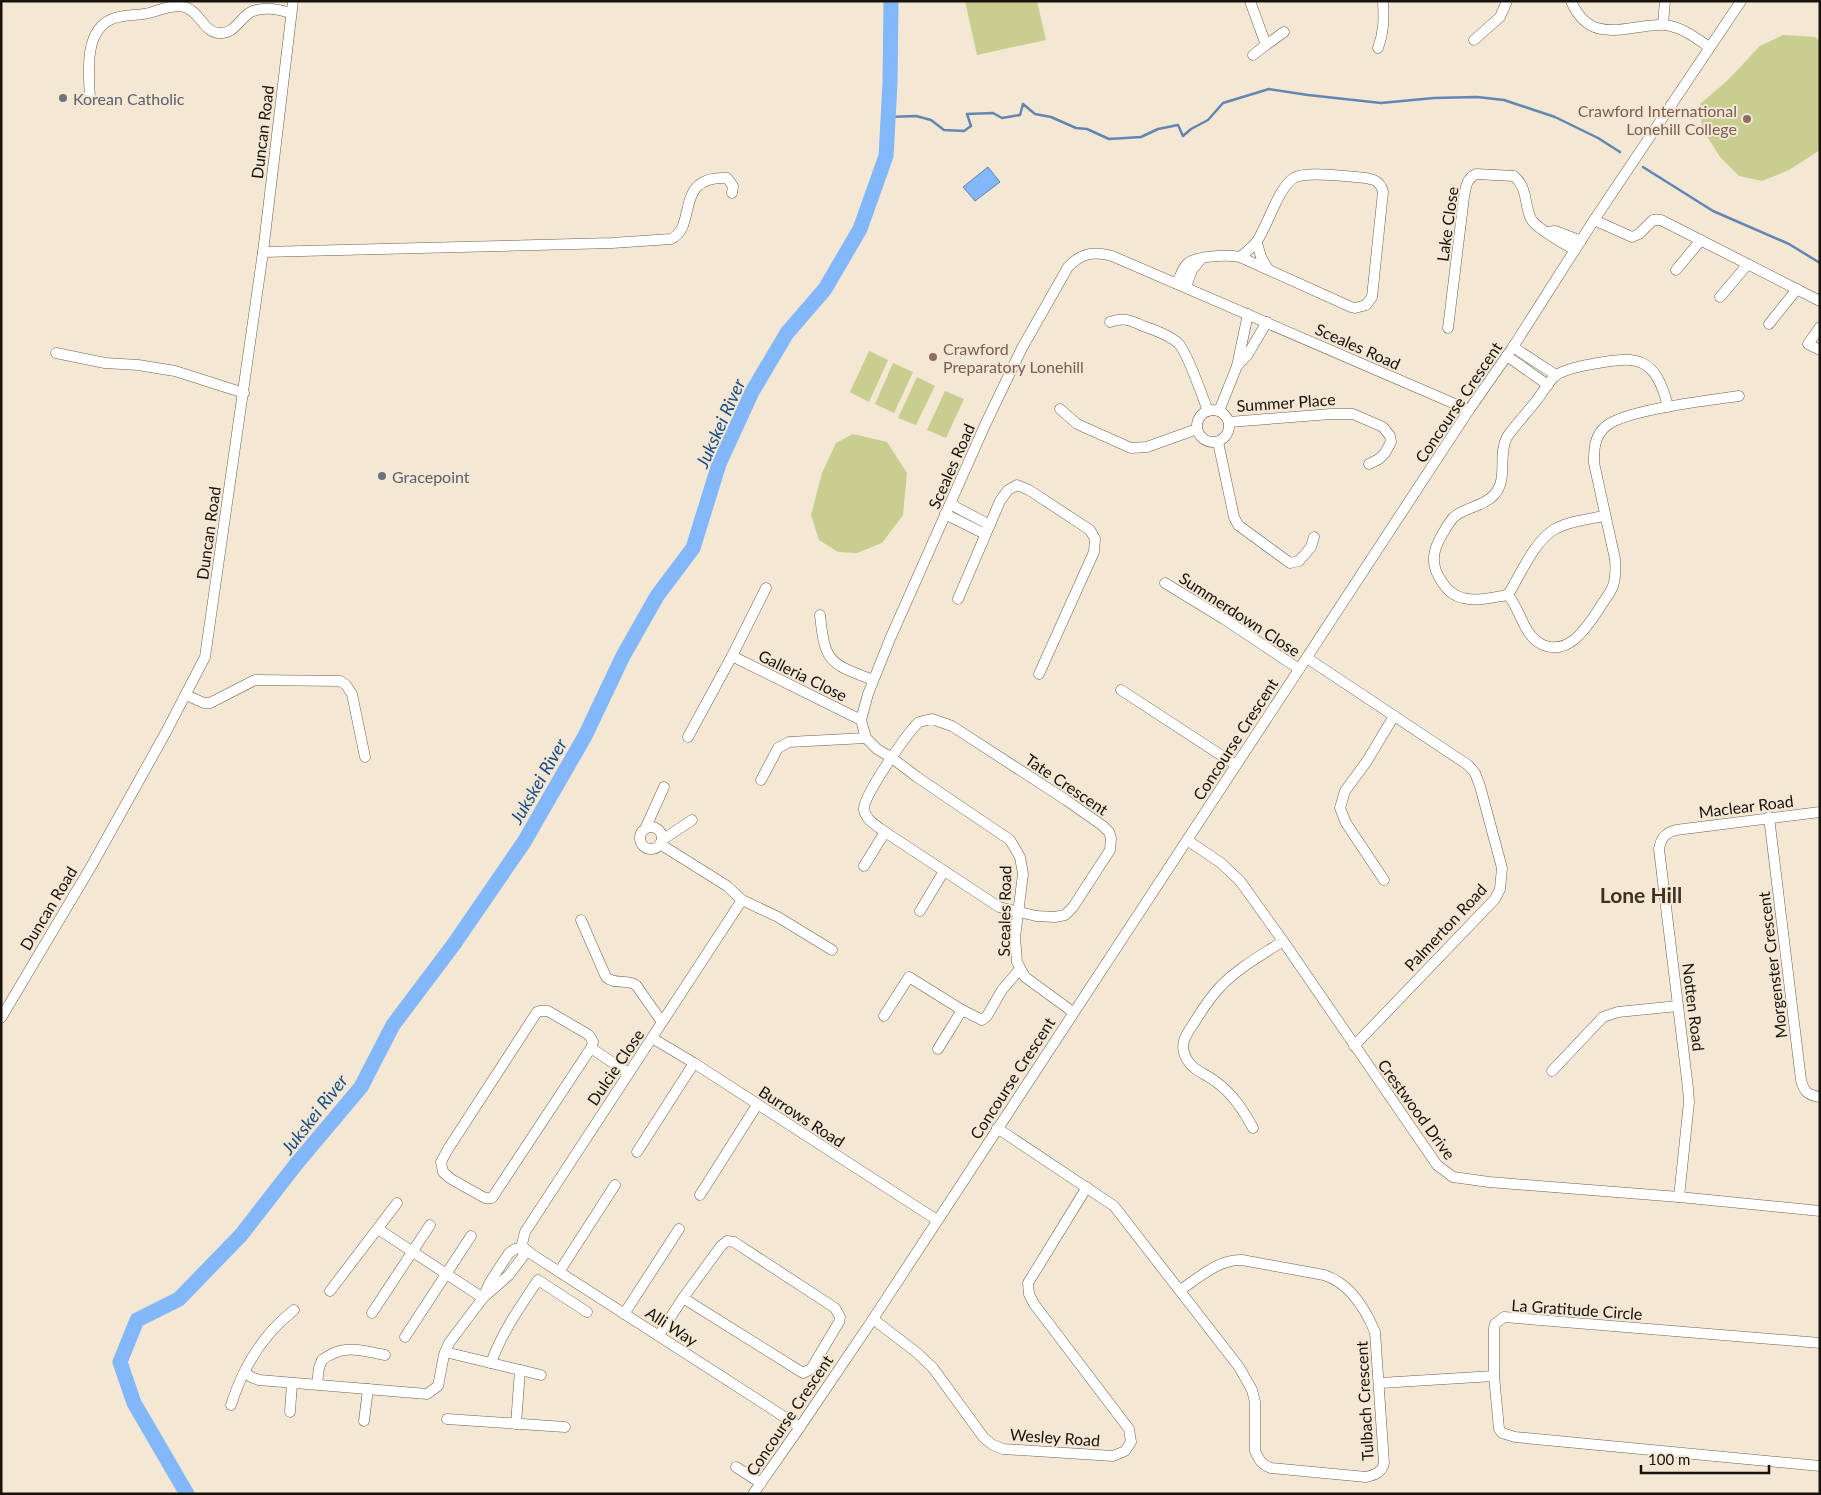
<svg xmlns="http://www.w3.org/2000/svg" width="1821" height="1495" viewBox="0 0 1821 1495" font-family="Lato,sans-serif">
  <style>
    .green { fill: #c8ce90 }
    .water { fill: #82b7f9; stroke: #6286b2 }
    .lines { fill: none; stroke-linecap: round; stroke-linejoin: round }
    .stream { stroke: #6286b2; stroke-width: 2.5 }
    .river { stroke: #82b7f9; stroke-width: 15 }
    .minor-casing { stroke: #6c6150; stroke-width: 11 }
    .minor { stroke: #fff; stroke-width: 10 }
    .worship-dot { fill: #6b7280; stroke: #f4e7d4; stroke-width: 2 }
    .education-dot { fill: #8d6e63; stroke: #f4e7d4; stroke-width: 2 }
    .labels { text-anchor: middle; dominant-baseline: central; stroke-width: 4; stroke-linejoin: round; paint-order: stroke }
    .worship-label { font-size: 16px; fill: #5b616d; stroke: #f4e7d4; text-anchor: start }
    .education-label { font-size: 16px; fill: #785e54; stroke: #f4e7d4; text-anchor: end }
    .street-label { font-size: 16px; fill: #17120c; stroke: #f4e7d4 }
    .water-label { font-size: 18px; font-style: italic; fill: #194d88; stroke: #f4e7d4 }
    .district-label { font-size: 21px; font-weight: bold; fill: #3c3122; stroke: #f4e7d4 }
  </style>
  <rect width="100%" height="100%" fill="#f4e7d4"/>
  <g class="green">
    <path d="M965,1H1037L1046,40L977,55Z"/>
    <path d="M1783,35L1815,37L1820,41V150L1789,170L1762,181L1739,176L1720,157L1702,128L1700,104L1727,81L1760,46Z"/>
    <path d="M869,351L888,360L869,402L850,392Z"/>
    <path d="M893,363L913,372L894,413L875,404Z"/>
    <path d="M917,377L935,386L916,425L898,418Z"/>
    <path d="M945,391L964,399L946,438L927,430Z"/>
    <path d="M853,434L887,442L907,473L903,515L882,543L857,553L838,552L819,540L811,515L822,473L836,443Z"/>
  </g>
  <path class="water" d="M988,167L1000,182L975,201L963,187Z"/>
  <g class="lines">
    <g class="stream">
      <path d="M888,117L916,116L931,120L944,130L964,131L971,126L967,114L993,113L1002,118L1020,115L1023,104L1035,114L1051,117L1076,128L1087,129L1109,139L1141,137L1158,129L1178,125L1183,136L1191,129L1208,120L1223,103L1269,89L1308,95L1381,103L1434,98L1477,97L1504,100L1555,117L1598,138L1620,152"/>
      <path d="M1643,167L1713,211L1789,244L1820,263"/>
    </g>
    <path class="river" d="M187,1494L134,1403L120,1362L137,1320L179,1299L241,1235L297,1163L361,1087L393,1025L454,944L524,842L585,736L623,656L657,596L693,548L719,464L752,392L787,333L825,289L860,229L886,156L890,84L891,1"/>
    <g class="minor-casing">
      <g id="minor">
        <path d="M1250,1L1266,45L1253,55"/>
        <path d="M1571,1C1587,38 1613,31 1646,26C1652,26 1659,24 1665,25C1682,27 1696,38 1709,47"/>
        <path d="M1663,24L1665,1"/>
        <path d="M1474,40L1500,17L1507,1"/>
        <path d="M1266,45L1284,32"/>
        <path d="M1378,48C1384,32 1384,19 1383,1"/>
        <path d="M90,99C89,75 83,31 112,19C123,14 137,16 149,13C160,10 176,3 187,8C200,13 204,32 219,33C235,35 241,15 253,11C266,6 279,10 291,13"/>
        <path d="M1594,220L1632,237L1639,234L1653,220H1661L1820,301"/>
        <path d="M1548,232L1555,231L1581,241"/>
        <path d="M1257,243L1261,257L1268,269"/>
        <path d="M263,252L612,243L671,239C698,227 673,175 727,178L733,186L732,193"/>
        <path d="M1676,270L1701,240"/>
        <path d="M1177,283C1180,277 1182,270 1186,265C1194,255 1228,255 1240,257L1351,307L1355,308L1366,305L1372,297L1383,192C1380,178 1368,178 1356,177C1342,176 1305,171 1294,178C1279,186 1267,227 1257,241C1253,247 1246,252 1240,257"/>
        <path d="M1186,287L1192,270L1201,259"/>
        <path d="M1720,297L1748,264"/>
        <path d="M1110,322C1124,317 1130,320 1143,326C1155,330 1169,335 1178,343C1187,351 1203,398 1208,411"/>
        <path d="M1769,324L1797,289"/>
        <path d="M1820,327L1808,344L1820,350"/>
        <path d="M1448,328L1464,197C1466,187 1466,179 1476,174L1514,176C1528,188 1524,204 1531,219C1535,227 1566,245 1575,250"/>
        <path d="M1513,347L1556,375"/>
        <path d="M56,353L105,363L138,365L175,371L244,393"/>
        <path d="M1507,356L1548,385"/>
        <path d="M1237,366L1248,354L1267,322"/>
        <path d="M1668,407C1656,357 1638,355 1592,364C1581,366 1564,369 1555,376C1547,383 1543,393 1536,401C1527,413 1516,424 1507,437C1497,457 1509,478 1494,495C1483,507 1465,507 1454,517C1449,522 1446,528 1443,533C1432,551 1430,565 1442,582C1447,590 1454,596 1463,598C1478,602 1494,597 1508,595C1521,610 1523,636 1543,645C1569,656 1587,627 1599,609C1603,602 1610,594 1613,586C1616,577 1616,569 1615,559L1594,463C1594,450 1594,438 1604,428C1620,410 1712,400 1739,396"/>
        <path d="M1060,409L1077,424L1131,448L1147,447L1197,429"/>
        <circle cx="1213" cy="426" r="16"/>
        <path d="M1219,411L1237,366L1248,314"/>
        <path d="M1229,422L1331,414H1353L1383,427L1390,436L1391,442L1385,453L1379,459L1369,464"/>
        <path d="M1218,442L1234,517L1238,525L1290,563L1299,561L1311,547L1314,537"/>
        <path d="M950,504L990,525"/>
        <path d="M945,514L985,534"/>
        <path d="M1165,583L1224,619L1299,669"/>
        <path d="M1508,595C1520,575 1535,540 1555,529C1569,521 1589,519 1604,516"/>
        <path d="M958,599L1000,501L1008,490L1017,485L1029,490L1090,530L1095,539L1094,552L1039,674"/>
        <path d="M820,615C825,663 829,663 873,680"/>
        <path d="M732,656L861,720"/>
        <path d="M1307,658L1468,765L1475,773L1480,786L1502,868L1500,889L1495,899L1354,1046"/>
        <path d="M1121,690L1236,765"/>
        <path d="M186,695L204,703H210L255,680L340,681L346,685L352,694L365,757"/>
        <path d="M932,719L952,726L1066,800L1103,826L1109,832L1111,838L1110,850L1073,907L1065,915L1055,917L1036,916L999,907L885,832C877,826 866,820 864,810C861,798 909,731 919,722Z"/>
        <path d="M688,737L732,656L766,588"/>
        <path d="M761,780L778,748L789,742L866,738"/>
        <path d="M1769,817L1801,1080C1804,1092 1808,1095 1820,1097"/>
        <circle cx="651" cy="838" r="11"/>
        <path d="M645,829L664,787"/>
        <path d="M662,840L692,820"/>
        <path d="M1187,840L1221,863L1240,881L1283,941L1437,1165L1453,1177L1489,1182L1679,1197L1820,1211"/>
        <path d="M660,844L727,886L742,900L778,917L832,950"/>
        <path d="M864,866L885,832"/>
        <path d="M1384,880L1346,823L1340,808L1345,791L1367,761L1394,716"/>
        <path d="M742,900L525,1232L522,1244L524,1248L533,1255L800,1427"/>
        <path d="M920,911L944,871"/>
        <path d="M581,920L606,977C614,985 627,979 636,985L662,1022"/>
        <path d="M1073,1012L1025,977L1017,962L1015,937L1023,874L1020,857L1010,840L917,777L892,758L877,749L866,738L861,720L868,694L890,639L985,425L1022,348L1068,267C1081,253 1094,251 1112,256L1469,410"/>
        <path d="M884,1016L909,977L962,1010L982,1020L987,1016L1002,990L1020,969"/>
        <path d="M1,1018L92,865L166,732L205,657L263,252L293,1"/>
        <path d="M652,1038L694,1063L937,1220"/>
        <path d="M591,1048L492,1198H485L451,1179L443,1172L441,1162L448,1149L537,1012L540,1011H548L589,1035L593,1042L591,1048L628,1073"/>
        <path d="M938,1049L962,1010"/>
        <path d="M1552,1071L1603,1017L1618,1012L1678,1006"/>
        <path d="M997,1128L1114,1206L1239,1367L1252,1390L1255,1402V1451C1259,1460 1262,1465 1271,1468L1366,1477C1374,1475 1382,1473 1384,1463L1375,1332C1365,1308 1349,1283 1324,1275L1242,1260C1218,1259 1199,1278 1180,1290"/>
        <path d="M1253,1128C1243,1110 1233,1094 1215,1081C1206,1074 1194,1071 1188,1061C1178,1046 1185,1036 1194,1023C1202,1010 1210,997 1221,986C1238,968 1262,955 1283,941"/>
        <path d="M637,1152L694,1063"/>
        <path d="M700,1195L757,1105"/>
        <path d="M1679,1197L1689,1102L1688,1088L1659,849C1661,838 1665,833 1676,830L1820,812"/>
        <path d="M378,1229L483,1298"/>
        <path d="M559,1272L615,1185"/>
        <path d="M330,1291L397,1203"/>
        <path d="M485,1296L509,1275L527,1251"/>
        <path d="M372,1313L430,1225"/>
        <path d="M624,1314L679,1229"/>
        <path d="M873,1319L916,1352L933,1368L984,1438L993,1445L1003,1449L1113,1456L1125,1451L1131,1442L1129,1429L1034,1304L1029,1294L1028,1283L1087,1187"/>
        <path d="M659,1335L683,1298L721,1246L727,1241L734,1242L835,1308L840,1317L839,1322L811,1369L803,1373L683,1298"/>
        <path d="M405,1337L471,1236"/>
        <path d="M1820,1343L1504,1317L1495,1324L1494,1328V1376L1499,1429L1502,1433L1515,1437L1820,1466"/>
        <path d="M445,1352L541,1375"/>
        <path d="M491,1363C502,1332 520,1307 538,1280L587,1312"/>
        <path d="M245,1372L251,1377L259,1380L427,1394L438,1386L444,1355L449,1343L483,1298L490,1282L509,1253L515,1249L524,1248"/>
        <path d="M1380,1383L1494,1376"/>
        <path d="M317,1384L319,1368L322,1360C344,1343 361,1351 385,1355"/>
        <path d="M231,1405C243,1367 262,1335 294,1310"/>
        <path d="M290,1412L292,1383"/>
        <path d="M447,1419L565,1427"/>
        <path d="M364,1421L368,1389"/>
        <path d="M516,1424L520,1370"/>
        <path d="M736,1467L761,1483"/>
        <path d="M753,1494L800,1427L873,1319L1469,410L1513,347L1594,220L1741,1"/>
      </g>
    </g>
    <use href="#minor" class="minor"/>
  </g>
  <g class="worship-dot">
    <circle cx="63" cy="98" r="5"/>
    <circle cx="382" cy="476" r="5"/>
  </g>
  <g class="education-dot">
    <circle cx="1747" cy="119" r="5"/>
    <circle cx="933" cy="357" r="5"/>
  </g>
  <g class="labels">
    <g class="worship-label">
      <text x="73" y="98">Korean Catholic</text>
      <text x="392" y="476">Gracepoint</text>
    </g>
    <g class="education-label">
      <text x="1737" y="110">Crawford International<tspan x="1737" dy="18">Lonehill College</tspan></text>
      <text x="943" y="348" text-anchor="start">Crawford<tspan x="943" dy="18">Preparatory Lonehill</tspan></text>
    </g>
    <g class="street-label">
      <text transform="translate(262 132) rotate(-83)">Duncan Road</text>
      <text transform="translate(1447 224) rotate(-82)">Lake Close</text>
      <text transform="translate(1358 346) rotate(24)">Sceales Road</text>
      <text transform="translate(1286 402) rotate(-4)">Summer Place</text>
      <text transform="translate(1458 402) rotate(-56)">Concourse Crescent</text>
      <text transform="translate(951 466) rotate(-66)">Sceales Road</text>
      <text transform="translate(208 533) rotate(-82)">Duncan Road</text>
      <text transform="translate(1240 614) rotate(33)">Summerdown Close</text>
      <text transform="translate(803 675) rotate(26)">Galleria Close</text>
      <text transform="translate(1235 739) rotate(-57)">Concourse Crescent</text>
      <text transform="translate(1067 784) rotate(34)">Tate Crescent</text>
      <text transform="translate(1746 806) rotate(-7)">Maclear Road</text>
      <text transform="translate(48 908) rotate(-59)">Duncan Road</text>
      <text transform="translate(1004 911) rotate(-89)">Sceales Road</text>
      <text transform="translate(1445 927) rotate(-47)">Palmerton Road</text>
      <text transform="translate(1772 965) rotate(-97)">Morgenster Crescent</text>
      <text transform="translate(1694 1007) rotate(83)">Notten Road</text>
      <text transform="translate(615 1067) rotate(-56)">Dulcie Close</text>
      <text transform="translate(1012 1078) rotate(-57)">Concourse Crescent</text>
      <text transform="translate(1417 1109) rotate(54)">Crestwood Drive</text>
      <text transform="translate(802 1116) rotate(33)">Burrows Road</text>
      <text transform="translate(1577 1309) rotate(4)">La Gratitude Circle</text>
      <text transform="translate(672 1326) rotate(33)">Alli Way</text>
      <text transform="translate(1364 1401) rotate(-93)">Tulbach Crescent</text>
      <text transform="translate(789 1415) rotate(-56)">Concourse Crescent</text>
      <text transform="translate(1055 1437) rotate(4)">Wesley Road</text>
    </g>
    <g class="water-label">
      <text transform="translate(720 423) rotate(-66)">Jukskei River</text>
      <text transform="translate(538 781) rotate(-60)">Jukskei River</text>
      <text transform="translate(314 1114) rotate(-52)">Jukskei River</text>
    </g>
    <g class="district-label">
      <text x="1641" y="894">Lone Hill</text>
    </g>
  </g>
  <rect width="1821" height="1495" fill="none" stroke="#17120c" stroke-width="5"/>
  <path d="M1641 1465v8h128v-8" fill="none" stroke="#17120c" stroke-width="2.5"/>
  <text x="1648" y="1465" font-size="15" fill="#17120c" stroke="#f4e7d4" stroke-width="4" paint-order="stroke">100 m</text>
</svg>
